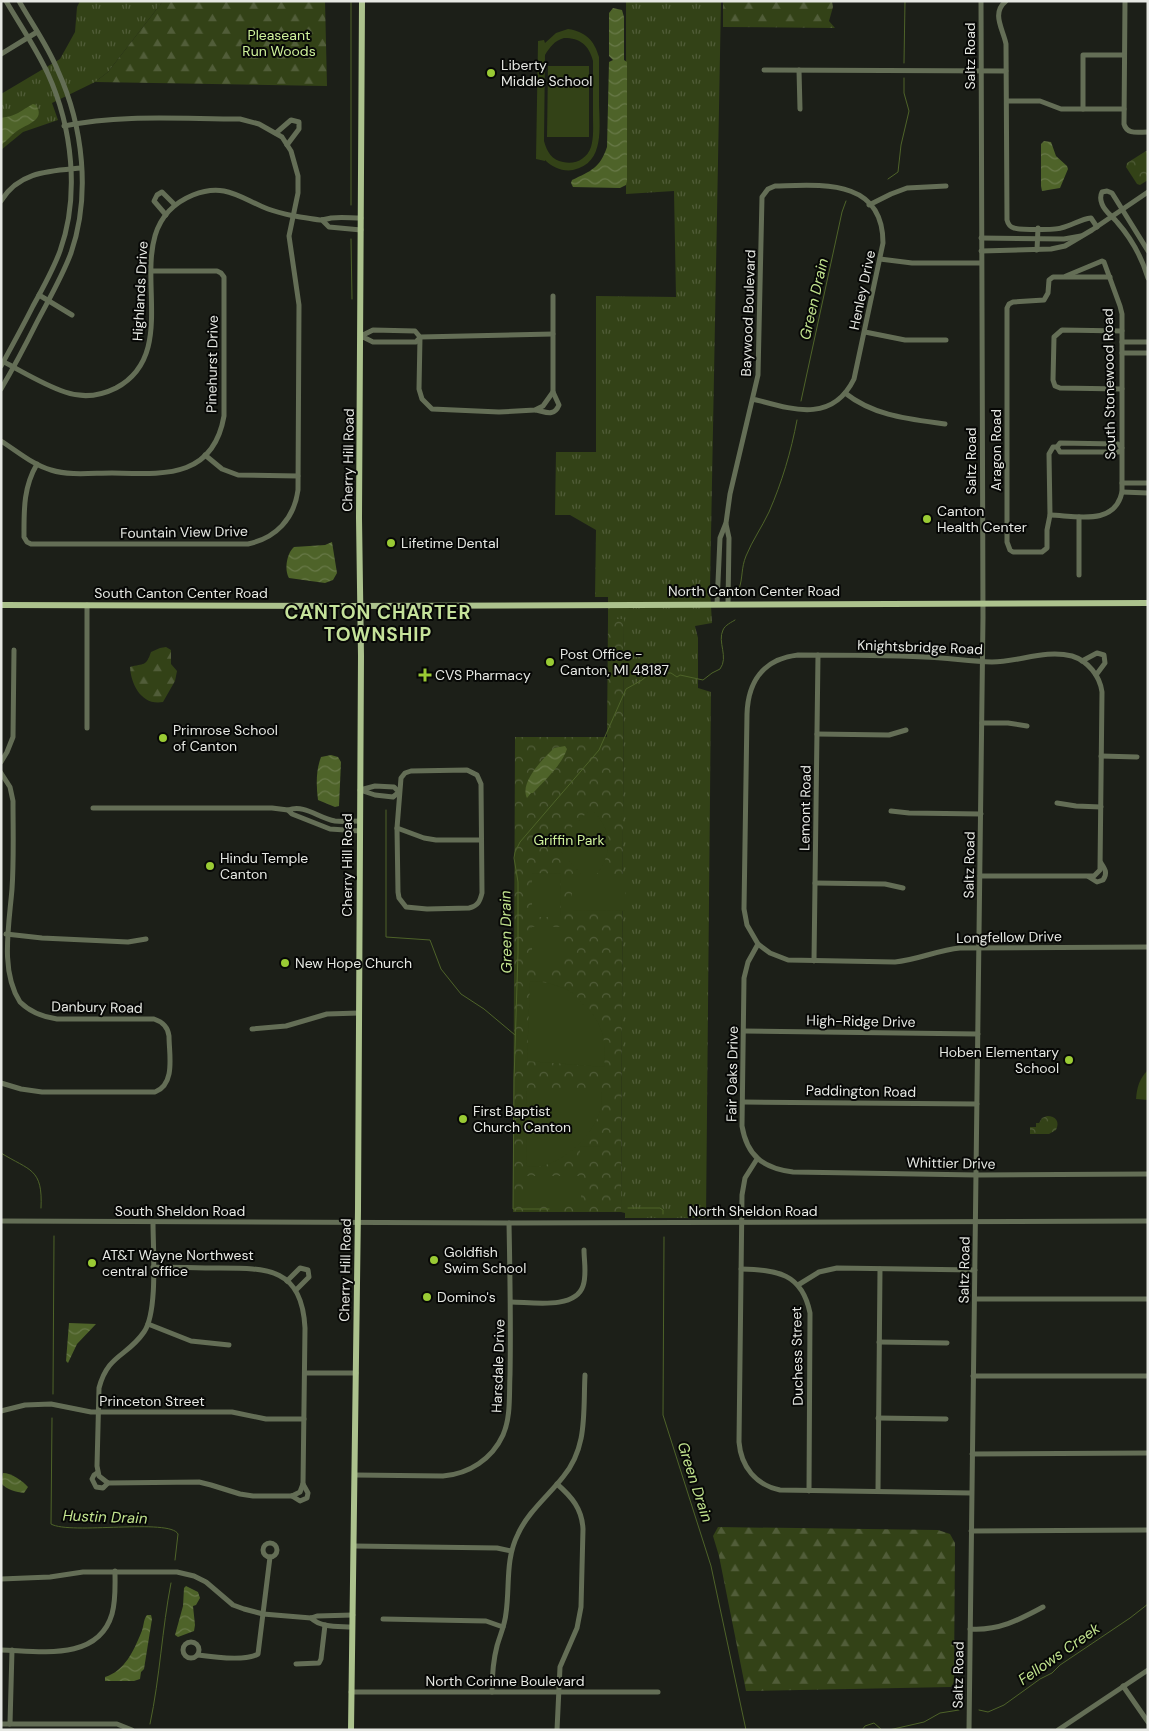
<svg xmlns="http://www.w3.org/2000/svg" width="1149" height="1731" viewBox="0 0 1149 1731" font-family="'DM Sans',sans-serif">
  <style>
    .grass { fill: url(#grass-tufts) }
    .forest { fill: url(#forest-firs) }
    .park { fill: url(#park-crowns) }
    .pitch { fill: #334217; fill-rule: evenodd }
    .water { fill: url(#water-waves) }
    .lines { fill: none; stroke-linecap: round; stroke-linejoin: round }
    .stream { stroke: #4e6329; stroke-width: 1 }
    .minor { stroke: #646e56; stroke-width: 5 }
    .major { stroke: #acc28d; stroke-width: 6 }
    .poi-dot { fill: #9acb34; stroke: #070806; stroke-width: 2 }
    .labels { text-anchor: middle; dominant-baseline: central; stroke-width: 4; stroke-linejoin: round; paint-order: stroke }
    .park-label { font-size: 14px; fill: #cff29b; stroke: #070806 }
    .street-label { font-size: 14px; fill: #e6e8e3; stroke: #070806 }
    .poi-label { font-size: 14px; fill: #e6e8e3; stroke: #070806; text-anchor: start }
    .water-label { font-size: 15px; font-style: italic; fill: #c2e48e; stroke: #070806 }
    .district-label { font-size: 19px; font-weight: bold; letter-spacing: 1px; fill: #c5e29a; stroke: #070806 }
  </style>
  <defs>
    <pattern id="grass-tufts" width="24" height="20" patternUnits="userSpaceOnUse" patternTransform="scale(1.25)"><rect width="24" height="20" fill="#334217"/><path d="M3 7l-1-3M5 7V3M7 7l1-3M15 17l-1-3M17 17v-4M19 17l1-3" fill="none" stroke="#515d39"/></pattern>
    <pattern id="forest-firs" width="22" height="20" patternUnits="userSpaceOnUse" patternTransform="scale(1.25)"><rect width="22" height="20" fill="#334217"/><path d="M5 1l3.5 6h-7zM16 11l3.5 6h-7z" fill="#515d39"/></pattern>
    <pattern id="park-crowns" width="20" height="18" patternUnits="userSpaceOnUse" patternTransform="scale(1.25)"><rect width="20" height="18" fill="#334217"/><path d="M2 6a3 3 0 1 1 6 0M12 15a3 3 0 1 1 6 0" fill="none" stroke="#515d39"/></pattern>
    <pattern id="water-waves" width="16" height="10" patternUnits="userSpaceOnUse" patternTransform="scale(1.25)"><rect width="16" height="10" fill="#4e6329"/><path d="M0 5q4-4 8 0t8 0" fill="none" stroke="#687948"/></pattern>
  </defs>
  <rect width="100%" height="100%" fill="#1c1f18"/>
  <g class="grass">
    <path d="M80,1H163L108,72L95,82L52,103L58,120L23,132L1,150V94L60,59L75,32L77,7Z"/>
    <path d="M626,1H721L710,589L712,623L695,626L698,638V688L711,692L706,1218H625V1213L621,1212L624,620L608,619V597H595L596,530L570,515H555L556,452H596V296L676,297L674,191L626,194Z"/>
  </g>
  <g class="forest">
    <path d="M163,1H325L327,86L95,82L108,72Z"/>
    <path d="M723,1H832L833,7L829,21L835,28L723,27Z"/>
    <path d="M166,647L171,650V664L177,671L175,681L163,702C142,706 131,685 130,667C144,663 146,667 151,652L160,648Z"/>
    <path d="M718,1527L938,1530L950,1534L955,1543L954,1682L951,1687L746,1691L719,1556L713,1536Z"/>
  </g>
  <g class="park">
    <path d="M1146,151H1148V180L1140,185L1137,184L1126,167L1127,163Z"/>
    <path d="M608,619H624L621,1212H513L515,737H607Z"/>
    <path d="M1047,1116C1056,1116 1060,1122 1056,1130L1049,1134H1030V1127H1036V1123H1039L1042,1118Z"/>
  </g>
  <g class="pitch">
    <path d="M568,29C586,32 594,40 599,57C599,72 599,86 599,101C599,126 606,163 573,170C563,172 552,167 545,160V161L536,159L538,41L544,40L545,43L556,33ZM564,38C580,38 589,45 593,61C593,80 593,98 593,116C593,126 594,137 591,147C587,159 575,165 563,162C552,160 547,152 544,141L545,55C550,47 554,41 564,38Z"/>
    <path d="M548,66H589V137H547Z"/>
    <path d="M591,809C612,829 614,851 597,874H625V911L572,910V874H581L554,844Z"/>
    <path d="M532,873L561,874L560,917H532Z"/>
    <rect x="532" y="927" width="29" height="43"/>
    <path d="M538,981C552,984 567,987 577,997C580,1000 582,1004 585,1006C603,1022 607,1044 604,1067L527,1061L530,982Z"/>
    <path d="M1148,1070V1100L1136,1099C1137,1087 1139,1079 1148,1070Z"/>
    <path d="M527,1091H602C602,1096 602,1102 601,1107C595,1133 569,1159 542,1166C537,1167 531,1166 526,1166Z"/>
    <path d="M580,1146L600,1147V1158H580Z"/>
    <rect x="524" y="1176" width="57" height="26"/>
  </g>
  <g class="water">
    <path d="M613,8L622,10L624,17V60L627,62V181L626,185L620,188L573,187L571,183L572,180C591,171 600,168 607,147L609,62L613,60L609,56V13Z"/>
    <path d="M33,104L36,105C46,120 27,124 17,131C11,135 7,141 1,145V118C17,116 20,111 33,104Z"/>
    <path d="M1044,141L1051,142L1056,156L1067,166L1068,169L1060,188L1042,191L1041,186V144Z"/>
    <path d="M332,542L337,573L333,580L325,583L289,578C284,569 287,553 294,547L325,545Z"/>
    <path d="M565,746L567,749C561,766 545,780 533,793H531L527,798C519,782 544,758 554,748Z"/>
    <path d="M331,755L338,757L341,762L339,806L335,807L318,800C316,785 316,770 321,757Z"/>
    <path d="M69,1323L96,1324L77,1344L68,1363L66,1361Z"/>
    <path d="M3,1473C11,1473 23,1481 28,1487L24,1493C16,1492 7,1490 1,1483Z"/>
    <path d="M186,1586L198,1592L200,1598L196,1605L193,1606L195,1625L194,1631L178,1637L175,1635L183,1606L184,1588Z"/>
    <path d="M147,1615H151L152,1619L144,1669L141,1672L140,1679L134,1681H105V1677C125,1671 134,1650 141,1633C144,1627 143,1620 147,1615Z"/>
  </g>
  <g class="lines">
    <g class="stream">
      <path d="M904,63L905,1"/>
      <path d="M888,179L898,172L901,145L909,111L904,93V78"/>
      <path d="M351,205V1"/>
      <path d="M351,239L352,299"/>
      <path d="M801,401L842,212L846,201"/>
      <path d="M739,589C743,578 741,568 746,556C752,541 762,527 769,512C782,482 791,452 797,420"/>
      <path d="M662,673H671L677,677L680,675L703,680L712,673L720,669C729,657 717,642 723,630C725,625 732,622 735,620"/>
      <path d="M386,810V937L430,940L441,969L461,994L484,1009L515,1035"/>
      <path d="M1,1153C30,1171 43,1168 41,1208"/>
      <path d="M628,1208H660L663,1210V1214"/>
      <path d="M549,1209H513L514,1080L518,953V882L514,858L515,852L520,842L599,750L626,689L642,680L649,674L654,673"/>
      <path d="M664,1237L663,1415L711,1566L746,1730"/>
      <path d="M53,1394L54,1236"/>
      <path d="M52,1418L51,1524C70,1535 170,1518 178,1534L175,1560"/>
      <path d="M979,1710L988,1712L1004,1705L1040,1679L1052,1673L1060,1665L1130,1618L1148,1604"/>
      <path d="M150,1724C160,1677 162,1629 171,1583"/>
      <path d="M862,1730L865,1726L874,1723L882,1730"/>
      <path d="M889,1730L924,1722L940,1713L959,1710"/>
    </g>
    <g class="minor">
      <path d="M1006,1C991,13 1003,29 1006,44L1007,220C1008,224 1010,227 1014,228C1019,230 1056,230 1061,228C1072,226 1080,219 1091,218L1097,227"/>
      <path d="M1125,1L1124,124C1127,135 1138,132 1148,132"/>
      <path d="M1,54L37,32"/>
      <path d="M764,70L1006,71"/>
      <path d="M799,70L800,109"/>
      <path d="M1007,101H1040L1061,109H1124"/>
      <path d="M1083,109V55H1124"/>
      <path d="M276,133L291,120L299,122V129L287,145"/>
      <path d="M1,201C19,171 50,171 81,168"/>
      <path d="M869,205L891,194L907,188L946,186"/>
      <path d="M166,215L154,201L157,195L162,192L175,205"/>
      <path d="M322,220L329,227L361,230"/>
      <path d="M981,238L1064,239L1081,236"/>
      <path d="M1037,250L1038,228"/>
      <path d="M981,251L1051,249L1065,246L1092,230L1148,192"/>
      <path d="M1148,251L1112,193L1107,191L1102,192C1100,196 1100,199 1102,204C1105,212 1112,216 1117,222C1131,238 1142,258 1148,278"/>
      <path d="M880,259L912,263H981"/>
      <path d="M39,295L72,315"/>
      <path d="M865,332L905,340H946"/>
      <path d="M420,337L419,389L422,399L432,409L499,412L535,410L543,406L553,392V296"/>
      <path d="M420,337L415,331L373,330L361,336L373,342H416L420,337L553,334"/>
      <path d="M1122,342H1148"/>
      <path d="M1122,353H1148"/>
      <path d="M4,362C23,372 44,385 65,392C82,398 100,396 116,388C193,347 107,230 193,195C225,182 240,198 268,209C276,212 285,214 294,216C302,217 311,219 320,220C324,220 327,219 331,218C341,217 351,218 361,218"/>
      <path d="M1,366C12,346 23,326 33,306C43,288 53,270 60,251C80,195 72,127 48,74C36,48 20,25 6,1"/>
      <path d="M1,389C14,367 26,344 37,322C49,299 62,277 71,253C91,195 83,126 58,71C48,46 32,24 19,1"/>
      <path d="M1122,389L1060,388L1055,386L1053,380L1054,337L1062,330L1122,331"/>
      <path d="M845,393C874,416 909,419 945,424"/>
      <path d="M536,410C546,412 554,417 559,405L553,392"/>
      <path d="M1,441C17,451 33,465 51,470C70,476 92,473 112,473C161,474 213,480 224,416V277L221,273L217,271H151"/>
      <path d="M1060,443L1118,444L1122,448L1119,452H1060L1057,447Z"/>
      <path d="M1057,447H1053L1049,454L1050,515L1047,530V548L1042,552H1013L1010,550L1007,542V308L1009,304L1013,302L1044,300L1048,293L1049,280L1053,277H1110"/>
      <path d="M205,455L222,469L238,475L298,476"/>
      <path d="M37,464C23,488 24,511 24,537L27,542L31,544H248C276,538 294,519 298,490L299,305L289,236L298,193V176L291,151L282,137L259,124L240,119C181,119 122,114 64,126"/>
      <path d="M1122,483H1148"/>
      <path d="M1122,492L1148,493"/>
      <path d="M1050,515C1077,516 1115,526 1122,492V314L1120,306L1104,262L1102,261L1066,276"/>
      <path d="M1079,517V575"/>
      <path d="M726,524L729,538L728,604"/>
      <path d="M717,604L720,538L726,523L730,494L758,375L762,197L768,189L775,186C821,185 883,178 883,243L854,379C832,424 791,409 753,399"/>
      <path d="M1082,661L1097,653L1104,655L1105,663L1096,675"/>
      <path d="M982,723H1008L1027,726"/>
      <path d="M87,728V605"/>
      <path d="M817,734L889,735L906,730"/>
      <path d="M1101,756L1137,757"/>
      <path d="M1,762L7,752L13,737L14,650"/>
      <path d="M467,770L477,775L481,784L482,893C480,901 478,906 469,908L427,909L406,907L399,898L398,892L397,828L401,778L405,773L411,771Z"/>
      <path d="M1,773L10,787L13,801C13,830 14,860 12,889C9,926 0,971 20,1002C30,1012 43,1017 57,1019H154C163,1022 168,1027 169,1036C169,1054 176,1084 155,1092H42L21,1089L1,1083"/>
      <path d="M375,786L394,787L399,792L393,797L375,795L360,790Z"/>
      <path d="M1057,803L1076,806L1101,807"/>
      <path d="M93,808H272L288,810"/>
      <path d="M891,811L909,813L981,814"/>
      <path d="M397,828L424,838L436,840H481"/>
      <path d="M360,831L330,829L292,814L288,810C305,804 318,818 335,821C343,822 352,821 360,821"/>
      <path d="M980,876H1094L1100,870L1102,692C1100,676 1088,661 1072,656C1045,649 1019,662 992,662C969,661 947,658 924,657C882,655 840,655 798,655C763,659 748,682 747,714L744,909L747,925L758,944L748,962L744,978L742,1126C747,1156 763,1168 793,1172L977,1175L1148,1174"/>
      <path d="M1089,877L1097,882L1103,880C1108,873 1105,869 1101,863"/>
      <path d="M815,883L885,884L903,888"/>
      <path d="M6,934L42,938L128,942L146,939"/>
      <path d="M758,944L770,953L788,960L895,962C917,960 938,950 960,948L1148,947"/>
      <path d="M814,961L818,655"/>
      <path d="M252,1029L286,1026L327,1014L359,1013"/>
      <path d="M744,1031L978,1034"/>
      <path d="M743,1102L977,1104"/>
      <path d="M757,1159L745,1178L742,1195L739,1442C741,1467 756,1485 780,1490L971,1493"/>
      <path d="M1,1221L509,1223L1148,1221"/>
      <path d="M153,1267C175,1267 197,1268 219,1268C268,1268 302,1268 305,1328L303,1484L300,1492L292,1496H253L240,1494L211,1485L199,1482L108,1483L99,1476L97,1466L99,1388C108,1354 127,1357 144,1332C158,1312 153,1249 153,1222"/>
      <path d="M741,1269C777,1270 802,1273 810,1313L809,1491"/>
      <path d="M287,1281L300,1268L308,1270L309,1277L296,1290"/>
      <path d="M798,1285L819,1272L837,1268L975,1270"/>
      <path d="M975,1299H1148"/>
      <path d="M511,1302C531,1302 575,1310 583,1286C587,1275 584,1261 584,1250"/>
      <path d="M148,1324L191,1341L229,1345"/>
      <path d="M879,1342L947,1343"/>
      <path d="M305,1373H356"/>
      <path d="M973,1376H1148"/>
      <path d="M1,1411L25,1405L51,1404L91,1412H232L266,1419H304"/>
      <path d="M878,1418L946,1419"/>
      <path d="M972,1454L1148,1453"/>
      <path d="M97,1473L94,1475L92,1479L96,1487L103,1488L108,1483"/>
      <path d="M355,1475L443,1476C469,1474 492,1459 503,1435C511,1417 509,1395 510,1375C511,1324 510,1273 509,1223"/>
      <path d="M878,1491L880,1269"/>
      <path d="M292,1496L300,1501L307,1498L308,1493L303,1484"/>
      <path d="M971,1531L1148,1530"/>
      <circle cx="270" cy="1550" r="7"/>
      <path d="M354,1546L497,1548L511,1551"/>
      <path d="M1,1579L50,1577L83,1572H177L194,1576L206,1582L233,1605L244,1609L263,1614L311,1618L317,1616L353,1615"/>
      <path d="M311,1618C321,1628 339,1626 352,1627"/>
      <path d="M383,1619L486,1621L503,1627"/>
      <path d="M970,1629C998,1631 1019,1620 1043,1607"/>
      <circle cx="191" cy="1650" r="8"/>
      <path d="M1,1650C39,1651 98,1662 112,1614C116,1600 115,1585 115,1571"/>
      <path d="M198,1655C212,1657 246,1661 258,1654L270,1557"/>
      <path d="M296,1664L319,1663L321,1659L325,1625"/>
      <path d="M1123,1686L1148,1722"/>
      <path d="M351,1692H658"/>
      <path d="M492,1692C492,1676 493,1661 497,1646C500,1635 505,1625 506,1613C510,1586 505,1560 518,1534C528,1512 548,1496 563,1477C588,1447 583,1412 585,1375"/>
      <path d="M1,1724H117L132,1730"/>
      <path d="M10,1724L12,1650"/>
      <path d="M557,1730L560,1667L577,1628L581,1607L583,1529C582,1509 572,1497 557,1484"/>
      <path d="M969,1730L983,617L981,1"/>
      <path d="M1058,1730L1148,1670"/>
    </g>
    <g class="major">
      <path d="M1,605L348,606L1148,603"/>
      <path d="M351,1730L358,1209L361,656L359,518L362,1"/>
    </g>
  </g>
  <g class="poi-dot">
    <circle cx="491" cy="73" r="5"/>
    <circle cx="927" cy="519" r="5"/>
    <circle cx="391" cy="543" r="5"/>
    <circle cx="550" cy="662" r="5"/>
    <path d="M422.5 667.5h5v5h5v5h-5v5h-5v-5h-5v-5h5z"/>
    <circle cx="163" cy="738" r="5"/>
    <circle cx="210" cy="866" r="5"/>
    <circle cx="285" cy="963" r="5"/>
    <circle cx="1069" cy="1060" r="5"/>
    <circle cx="463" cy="1119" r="5"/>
    <circle cx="434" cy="1260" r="5"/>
    <circle cx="92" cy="1263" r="5"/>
    <circle cx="427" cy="1297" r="5"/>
  </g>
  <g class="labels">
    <g class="park-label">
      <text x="279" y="35">Pleaseant<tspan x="279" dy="16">Run Woods</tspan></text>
      <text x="569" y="840">Griffin Park</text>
    </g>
    <g class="street-label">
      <text transform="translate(970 56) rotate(-90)">Saltz Road</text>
      <text transform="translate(862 290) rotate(-78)">Henley Drive</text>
      <text transform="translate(140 291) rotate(-87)">Highlands Drive</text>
      <text transform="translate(748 313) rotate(-88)">Baywood Boulevard</text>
      <text transform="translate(212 364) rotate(-89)">Pinehurst Drive</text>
      <text transform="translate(1109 384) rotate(-91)">South Stonewood Road</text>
      <text transform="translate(996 450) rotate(-90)">Aragon Road</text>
      <text transform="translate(348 460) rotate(-89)">Cherry Hill Road</text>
      <text transform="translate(971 461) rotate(-90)">Saltz Road</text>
      <text transform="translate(184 532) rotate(-1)">Fountain View Drive</text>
      <text x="754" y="591">North Canton Center Road</text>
      <text x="181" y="593">South Canton Center Road</text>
      <text transform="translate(920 647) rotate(2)">Knightsbridge Road</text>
      <text transform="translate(805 808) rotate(-89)">Lemont Road</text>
      <text transform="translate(347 865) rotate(-90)">Cherry Hill Road</text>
      <text transform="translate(969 865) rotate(-89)">Saltz Road</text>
      <text transform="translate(1009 937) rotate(-1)">Longfellow Drive</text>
      <text transform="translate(97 1007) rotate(1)">Danbury Road</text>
      <text transform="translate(861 1021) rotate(1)">High-Ridge Drive</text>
      <text transform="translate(732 1074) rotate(-89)">Fair Oaks Drive</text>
      <text transform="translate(861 1091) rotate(1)">Paddington Road</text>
      <text transform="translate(951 1163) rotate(1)">Whittier Drive</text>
      <text x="180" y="1211">South Sheldon Road</text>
      <text x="753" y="1211">North Sheldon Road</text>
      <text transform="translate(345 1270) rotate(-89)">Cherry Hill Road</text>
      <text transform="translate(964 1270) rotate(-89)">Saltz Road</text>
      <text transform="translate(797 1356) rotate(-91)">Duchess Street</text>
      <text transform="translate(498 1366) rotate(-88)">Harsdale Drive</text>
      <text x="152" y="1401">Princeton Street</text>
      <text transform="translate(958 1675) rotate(-89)">Saltz Road</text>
      <text x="505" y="1681">North Corinne Boulevard</text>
    </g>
    <g class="poi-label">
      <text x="501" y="65">Liberty<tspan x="501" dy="16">Middle School</tspan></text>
      <text x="937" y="511">Canton<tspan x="937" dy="16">Health Center</tspan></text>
      <text x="401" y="543">Lifetime Dental</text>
      <text x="560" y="654">Post Office -<tspan x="560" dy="16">Canton, MI 48187</tspan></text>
      <text x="435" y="675">CVS Pharmacy</text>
      <text x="173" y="730">Primrose School<tspan x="173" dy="16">of Canton</tspan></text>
      <text x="220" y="858">Hindu Temple<tspan x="220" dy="16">Canton</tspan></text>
      <text x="295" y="963">New Hope Church</text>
      <text x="1059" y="1052" text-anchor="end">Hoben Elementary<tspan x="1059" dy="16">School</tspan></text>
      <text x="473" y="1111">First Baptist<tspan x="473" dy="16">Church Canton</tspan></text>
      <text x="444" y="1252">Goldfish<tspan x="444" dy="16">Swim School</tspan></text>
      <text x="102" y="1255">AT&amp;T Wayne Northwest<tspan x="102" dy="16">central office</tspan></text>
      <text x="437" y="1297">Domino's</text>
    </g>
    <g class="water-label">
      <text transform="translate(814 299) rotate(-77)">Green Drain</text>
      <text transform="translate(506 932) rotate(-91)">Green Drain</text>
      <text transform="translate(695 1482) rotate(72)">Green Drain</text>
      <text transform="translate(105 1517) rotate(2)">Hustin Drain</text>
      <text transform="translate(1059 1654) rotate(-35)">Fellows Creek</text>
    </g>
    <g class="district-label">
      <text x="378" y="612">CANTON CHARTER<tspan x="378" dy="22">TOWNSHIP</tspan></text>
    </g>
  </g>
  <rect width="1149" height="1731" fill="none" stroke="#e6e8e3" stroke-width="5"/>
</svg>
